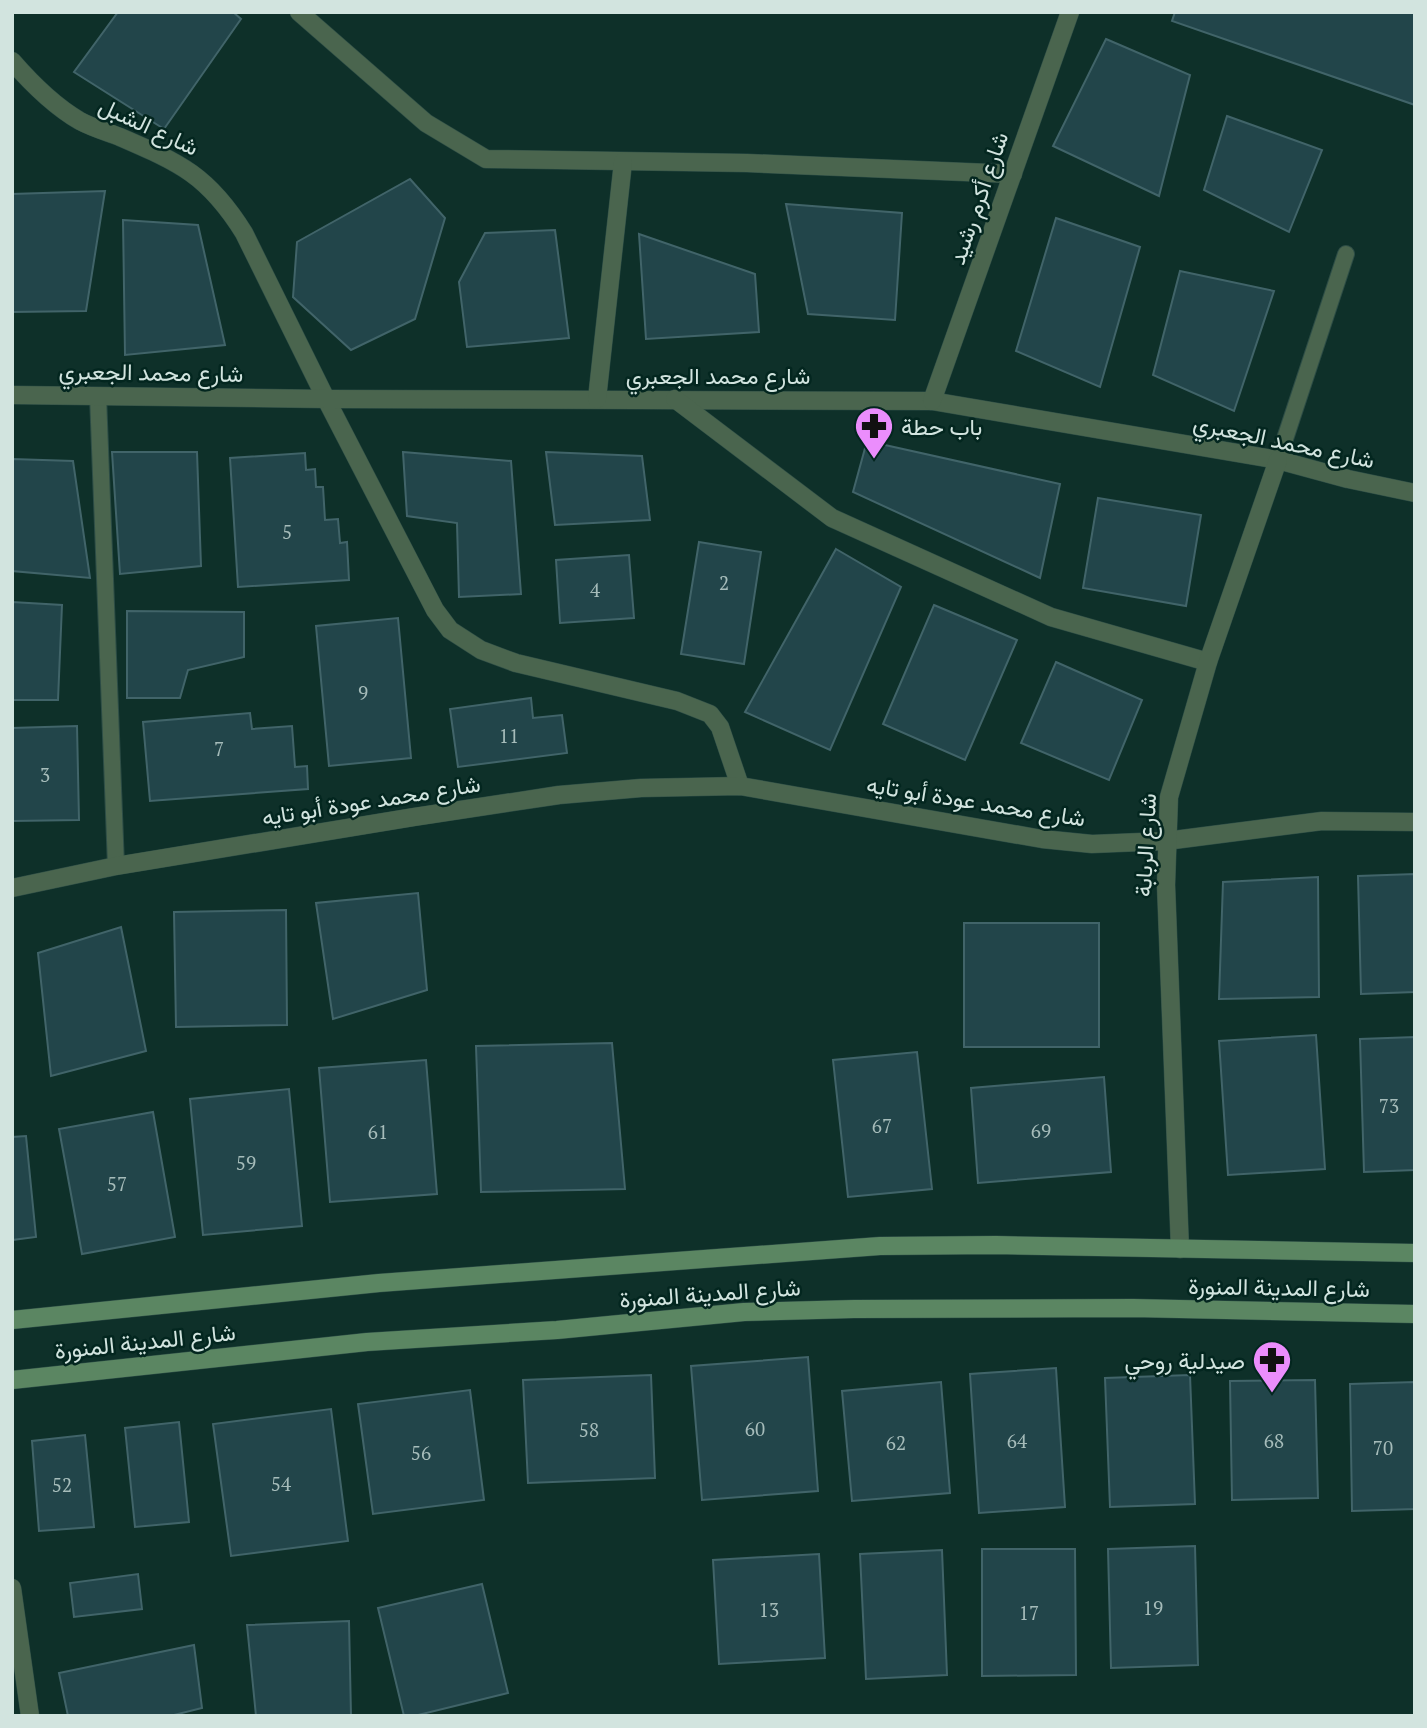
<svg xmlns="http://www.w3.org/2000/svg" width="1427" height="1728" viewBox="0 0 1427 1728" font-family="'PT Serif',Vazirmatn,serif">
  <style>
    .building { fill: #22454a; stroke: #416469; stroke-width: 2 }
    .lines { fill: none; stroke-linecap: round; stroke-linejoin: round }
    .lane-casing { stroke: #2d4d46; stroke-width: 18 }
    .street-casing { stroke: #2d4d46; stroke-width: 19 }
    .secondary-casing { stroke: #2d4d46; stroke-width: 19 }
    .lane { stroke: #4a654e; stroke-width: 16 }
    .street { stroke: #4a654e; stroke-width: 18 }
    .secondary { stroke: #5b8662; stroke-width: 18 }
    .labels { text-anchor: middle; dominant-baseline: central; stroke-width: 5; stroke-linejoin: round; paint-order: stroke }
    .number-label { font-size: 19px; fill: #a6bcba }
    .street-label { font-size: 23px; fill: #d2e4df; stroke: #03261f }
    .poi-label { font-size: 23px; fill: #d2e4df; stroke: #03261f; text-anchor: start }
  </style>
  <rect width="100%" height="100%" fill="#0e3029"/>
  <g class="building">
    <path d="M118,12H233L241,19L164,129L74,72Z"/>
    <path d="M1175,12H1415V105L1172,21Z"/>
    <path d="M1106,39L1190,75L1159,196L1053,146Z"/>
    <path d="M1227,116L1322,150L1289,232L1204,190Z"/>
    <path d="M410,179L445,218L415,319L351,350L293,297L297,242Z"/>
    <path d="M105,191L86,311L12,312V194Z"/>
    <path d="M786,204L902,213L895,320L808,314Z"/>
    <path d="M1056,218L1140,247L1100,387L1016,351Z"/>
    <path d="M123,220L198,225L225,345L125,355Z"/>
    <path d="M555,230L569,338L467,347L459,282L485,233Z"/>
    <path d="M639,234L755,274L759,332L646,339Z"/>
    <path d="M1180,271L1274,291L1234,411L1153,375Z"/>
    <path d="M867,441L1060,484L1040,578L853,492Z"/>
    <path d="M112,452H197L201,566L120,574Z"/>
    <path d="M403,452L511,461L521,594L459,597L457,523L407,516Z"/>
    <path d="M546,452L642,456L650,520L555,525Z"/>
    <path d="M305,453L306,470L315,469L316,487H323L325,520L338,519L340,543L347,542L349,580L238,587L230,458Z"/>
    <path d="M12,459L73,461L90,578L12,571Z"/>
    <path d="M1098,498L1201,515L1186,606L1083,588Z"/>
    <path d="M699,542L761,552L744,664L681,654Z"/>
    <path d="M836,549L901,587L830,750L745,712Z"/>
    <path d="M629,555L634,618L560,623L556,560Z"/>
    <path d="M12,602L62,605L58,700H12Z"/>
    <path d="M934,605L1017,640L965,760L883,724Z"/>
    <path d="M127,611L244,612V657L188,670L180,698H127Z"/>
    <path d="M398,618L411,758L329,766L316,626Z"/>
    <path d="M1056,662L1142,700L1109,780L1021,743Z"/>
    <path d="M531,698L533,718L562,715L567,753L458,767L450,709Z"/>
    <path d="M250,713L252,729L292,726L295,767L307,766L308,789L150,801L143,722Z"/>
    <path d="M77,726L79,820L12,821V728Z"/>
    <path d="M1415,874V992L1361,994L1358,876Z"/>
    <path d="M1318,877L1319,997L1219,999L1223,882Z"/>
    <path d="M418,893L427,990L333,1019L316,903Z"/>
    <path d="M286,910L287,1025L176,1027L174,912Z"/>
    <rect x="964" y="923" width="135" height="124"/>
    <path d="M121,927L146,1051L51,1076L38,953Z"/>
    <path d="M1316,1035L1325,1169L1228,1175L1219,1041Z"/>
    <path d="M1415,1037V1170L1364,1172L1360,1039Z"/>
    <path d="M612,1043L625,1189L481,1192L476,1046Z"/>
    <path d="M917,1052L932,1189L848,1197L833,1060Z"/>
    <path d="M426,1060L437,1194L330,1202L319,1068Z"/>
    <path d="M1104,1077L1111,1172L978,1183L971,1088Z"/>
    <path d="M289,1089L302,1226L203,1235L190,1099Z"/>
    <path d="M153,1112L175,1237L82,1254L59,1129Z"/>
    <path d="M26,1136L36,1237L12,1240V1137Z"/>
    <path d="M808,1357L818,1491L702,1500L691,1366Z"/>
    <path d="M1056,1368L1065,1507L979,1513L970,1374Z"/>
    <path d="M651,1375L655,1478L528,1483L523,1380Z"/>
    <path d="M1190,1375L1195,1504L1110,1507L1105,1378Z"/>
    <path d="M1315,1380L1318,1498L1232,1500L1230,1381Z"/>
    <path d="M941,1382L950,1493L852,1501L842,1391Z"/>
    <path d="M1415,1382V1509L1352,1511L1350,1384Z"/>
    <path d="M470,1390L484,1500L373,1514L358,1404Z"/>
    <path d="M331,1409L348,1541L231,1556L213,1424Z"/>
    <path d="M179,1422L189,1522L135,1527L125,1428Z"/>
    <path d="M85,1435L94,1527L39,1531L32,1441Z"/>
    <path d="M1195,1546L1198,1665L1111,1668L1108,1549Z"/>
    <path d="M982,1549H1075L1076,1675L982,1676Z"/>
    <path d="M942,1550L947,1675L866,1679L860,1554Z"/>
    <path d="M819,1554L825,1658L719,1664L713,1560Z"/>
    <path d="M138,1574L142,1609L74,1617L70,1583Z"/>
    <path d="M482,1584L508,1693L414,1716H404L378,1608Z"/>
    <path d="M349,1621L351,1716H256L247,1625Z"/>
    <path d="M194,1645L202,1708L170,1716H68L59,1673Z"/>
  </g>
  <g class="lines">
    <g class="lane-casing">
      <g id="lane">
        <path d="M98,396L116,866"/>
        <path d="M1278,460L1346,254"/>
      </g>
    </g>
    <g class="street-casing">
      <g id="street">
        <path d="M299,12L426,123L486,159L747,163L1013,174"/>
        <path d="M12,61C32,84 54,106 80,121C93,128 107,132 120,137C180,163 208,175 244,233L326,399L435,610L450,630L481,650L516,663L677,701L710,714L720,727L740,786"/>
        <path d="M12,395L326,399L932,401L1278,460L1348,479L1415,493"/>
        <path d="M597,399L623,162"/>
        <path d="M675,399L832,518L1051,617L1208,662"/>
        <path d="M932,401L1070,12"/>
        <path d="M12,888L116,866L414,817L559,795L641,788L740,786L1042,839L1092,844L1166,841L1322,821L1415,822"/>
        <path d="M1180,1249L1166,885L1169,797L1208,662L1278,460"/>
        <path d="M12,1588L30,1716"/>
      </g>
    </g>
    <g class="secondary-casing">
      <g id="secondary">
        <path d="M12,1320L379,1283L880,1246L996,1245L1415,1253"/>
        <path d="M12,1380L367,1342L557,1330L744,1312L854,1309L1133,1308L1415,1314"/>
      </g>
    </g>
    <use href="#lane" class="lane"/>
    <use href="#street" class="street"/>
    <use href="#secondary" class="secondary"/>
  </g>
  <defs>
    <g id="pharmacy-pin" transform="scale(2.0125)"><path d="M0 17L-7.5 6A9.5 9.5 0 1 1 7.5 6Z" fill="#eb8dfc" stroke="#03261f"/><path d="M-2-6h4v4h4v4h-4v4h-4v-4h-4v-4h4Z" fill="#111"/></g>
  </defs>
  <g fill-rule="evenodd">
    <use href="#pharmacy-pin" x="874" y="426"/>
    <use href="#pharmacy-pin" x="1272" y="1360"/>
  </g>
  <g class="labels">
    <g class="number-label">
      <text x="287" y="531">5</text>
      <text x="724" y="582">2</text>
      <text x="595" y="589">4</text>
      <text x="363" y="692">9</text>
      <text x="509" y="735">11</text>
      <text x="219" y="748">7</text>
      <text x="45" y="774">3</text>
      <text x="1389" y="1105">73</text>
      <text x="882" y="1125">67</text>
      <text x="1041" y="1130">69</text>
      <text x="378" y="1131">61</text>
      <text x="246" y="1162">59</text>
      <text x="117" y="1183">57</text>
      <text x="755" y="1428">60</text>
      <text x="589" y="1429">58</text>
      <text x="1017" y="1440">64</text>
      <text x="1274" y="1440">68</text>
      <text x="896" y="1442">62</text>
      <text x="1383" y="1447">70</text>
      <text x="421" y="1452">56</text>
      <text x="281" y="1483">54</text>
      <text x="62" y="1484">52</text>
      <text x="1153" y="1607">19</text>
      <text x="769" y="1609">13</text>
      <text x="1029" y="1612">17</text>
    </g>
    <g class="street-label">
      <text transform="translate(149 126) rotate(25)">شارع الشبل</text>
      <text transform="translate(978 198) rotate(-71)">شارع أكرم رشيد</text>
      <text transform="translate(151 372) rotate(1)">شارع محمد الجعبري</text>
      <text x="718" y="375">شارع محمد الجعبري</text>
      <text transform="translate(1284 441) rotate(12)">شارع محمد الجعبري</text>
      <text transform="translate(371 800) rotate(-9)">شارع محمد عودة أبو تايه</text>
      <text transform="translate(976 801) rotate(9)">شارع محمد عودة أبو تايه</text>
      <text transform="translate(1145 845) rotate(-87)">شارع الربابة</text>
      <text transform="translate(1279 1287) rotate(1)">شارع المدينة المنورة</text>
      <text transform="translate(710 1293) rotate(-4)">شارع المدينة المنورة</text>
      <text transform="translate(145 1341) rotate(-6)">شارع المدينة المنورة</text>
    </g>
    <g class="poi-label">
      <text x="901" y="426">باب حطة</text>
      <text x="1245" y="1360" text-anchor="end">صيدلية روحي</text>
    </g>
  </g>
  <rect width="1427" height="1728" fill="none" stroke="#d2e4df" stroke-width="28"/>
</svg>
